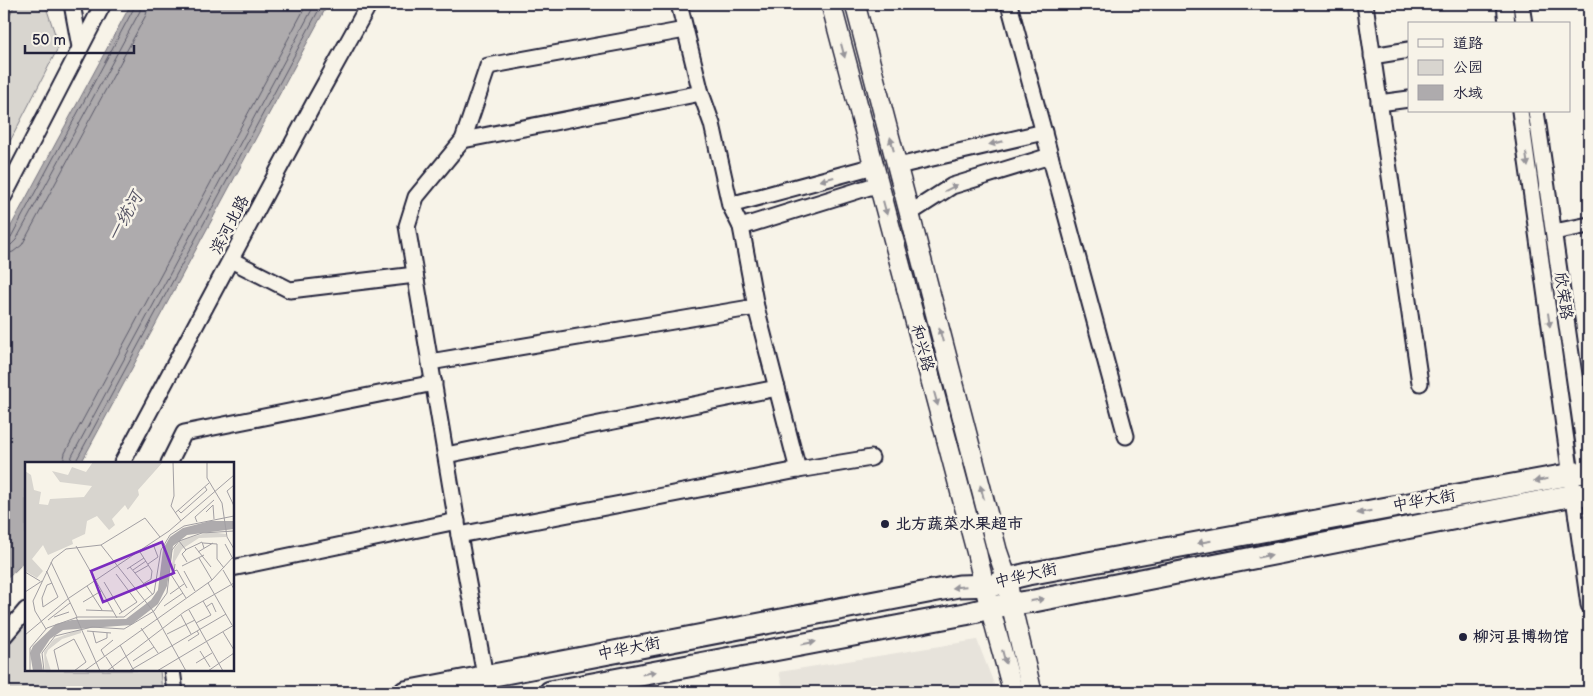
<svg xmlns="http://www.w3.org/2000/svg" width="1593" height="696" viewBox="0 0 1593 696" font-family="'Balsamiq Sans','LXGW WenKai TC',sans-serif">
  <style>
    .built { fill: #e7e3db }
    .green { fill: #d8d5cf; stroke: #7d7c85 }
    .water { fill: #aeabad; stroke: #76747f }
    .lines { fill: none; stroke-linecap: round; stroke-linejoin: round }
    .shore { stroke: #5a5969; stroke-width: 1 }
    .minor-casing { stroke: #22223b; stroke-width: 19 }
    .tertiary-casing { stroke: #22223b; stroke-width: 22 }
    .secondary-casing { stroke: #22223b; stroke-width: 25 }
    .minor { stroke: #f7f3e8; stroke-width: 15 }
    .tertiary { stroke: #f7f3e8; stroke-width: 19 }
    .secondary { stroke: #f7f3e8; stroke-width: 21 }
    .oneway { fill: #97959a }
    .poi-dot { fill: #22223b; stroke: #f7f3e8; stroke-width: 2 }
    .labels { text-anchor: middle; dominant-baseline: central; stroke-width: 5; stroke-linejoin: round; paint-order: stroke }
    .street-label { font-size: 16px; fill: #22223b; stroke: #f7f3e8 }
    .poi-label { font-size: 16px; font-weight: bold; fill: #22223b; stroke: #f7f3e8; text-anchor: start }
    .water-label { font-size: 18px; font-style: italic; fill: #535263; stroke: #f7f3e8 }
    .inset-road { fill: none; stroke: #a29fa3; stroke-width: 1 }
    .view { fill: #7b2cbf; fill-opacity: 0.15; stroke: #7b2cbf; stroke-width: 2.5 }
    .inset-edge { fill: none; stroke: #22223b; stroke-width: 2.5 }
  </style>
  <rect width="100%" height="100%" fill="#f7f3e8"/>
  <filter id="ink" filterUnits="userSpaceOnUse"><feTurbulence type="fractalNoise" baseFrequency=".02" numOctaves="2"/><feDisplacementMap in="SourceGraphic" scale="10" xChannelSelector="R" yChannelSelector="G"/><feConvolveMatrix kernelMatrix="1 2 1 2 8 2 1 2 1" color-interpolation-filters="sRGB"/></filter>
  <g filter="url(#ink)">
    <path class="built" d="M977,640L997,692H784L779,672Z"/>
    <g class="green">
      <path d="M15,4H45L59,46L4,153V27Z"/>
      <path d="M26,620V670H160L162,692H4V645Z"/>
    </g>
    <path class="water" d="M131,4H328L81,463H26V560L4,582V239Z"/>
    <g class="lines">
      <g class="shore">
        <path d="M4,240H8L11,237L134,8L135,4"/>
        <path d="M4,247L11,245L16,240L140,11L141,4"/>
        <path d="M4,254L13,252L22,245L146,15L149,4"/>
        <path d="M63,463L65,453L307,4"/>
        <path d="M70,463L72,456L315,4"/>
        <path d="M77,463V459L322,4"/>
      </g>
      <g class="minor-casing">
        <g id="minor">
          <path d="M72,4L80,47"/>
          <path d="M679,4L701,93L712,124L730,205L741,227L756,307L798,470"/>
          <path d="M1009,4L1126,436"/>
          <path d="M1365,4L1420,383"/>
          <path d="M1505,4L1507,24"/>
          <path d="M1521,4L1524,24"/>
          <path d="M1372,56L1409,50"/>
          <path d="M1379,103L1409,99"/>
          <path d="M1520,111L1589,605"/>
          <path d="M1536,111L1589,479"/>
          <path d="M463,140L701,93"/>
          <path d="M898,166L1044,132"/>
          <path d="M4,196L103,4"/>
          <path d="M730,205L874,166"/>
          <path d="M910,213L952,186L1050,156"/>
          <path d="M741,227L879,184"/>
          <path d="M1554,232L1589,225"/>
          <path d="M231,260L290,290L415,275"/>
          <path d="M430,362L756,307"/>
          <path d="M446,455L777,388"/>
          <path d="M122,463L313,105L369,4"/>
          <path d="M169,463L184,433L434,383"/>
          <path d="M459,535L798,470L871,458"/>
          <path d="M232,568L457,521"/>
          <path d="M4,636L26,610"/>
          <path d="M172,670L175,692"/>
          <path d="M485,676L459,535L407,226L416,197L463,140L488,66L685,30"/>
        </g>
      </g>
      <g class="tertiary-casing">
        <g id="tertiary">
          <path d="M831,4L977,554C987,601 1001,646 1013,692"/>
          <path d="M855,4L997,550L1007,579L1011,604L1032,692"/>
        </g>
      </g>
      <g class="secondary-casing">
        <g id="secondary">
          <path d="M405,692L959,586L995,585L1007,579L1028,574L1589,471"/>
          <path d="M550,692L965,614L999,606L1034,601L1574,495L1589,494"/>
        </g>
      </g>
      <use href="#minor" class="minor"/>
      <use href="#tertiary" class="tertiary"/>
      <use href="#secondary" class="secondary"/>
    </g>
    <defs><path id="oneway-solid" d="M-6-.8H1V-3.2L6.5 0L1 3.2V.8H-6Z" transform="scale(1.25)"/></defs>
    <g class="oneway">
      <use href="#oneway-solid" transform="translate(843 51) rotate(75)"/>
      <use href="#oneway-solid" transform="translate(996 143) rotate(167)"/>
      <use href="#oneway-solid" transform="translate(892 144) rotate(-104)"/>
      <use href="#oneway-solid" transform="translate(1527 160) rotate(82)"/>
      <use href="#oneway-solid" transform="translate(827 179) rotate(165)"/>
      <use href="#oneway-solid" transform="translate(951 188) rotate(-27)"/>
      <use href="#oneway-solid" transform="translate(885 208) rotate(75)"/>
      <use href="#oneway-solid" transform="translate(1549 320) rotate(82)"/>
      <use href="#oneway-solid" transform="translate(941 335) rotate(-105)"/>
      <use href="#oneway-solid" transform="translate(936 399) rotate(75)"/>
      <use href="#oneway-solid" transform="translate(1541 480) rotate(170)"/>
      <use href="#oneway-solid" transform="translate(982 492) rotate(-105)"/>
      <use href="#oneway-solid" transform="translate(1364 512) rotate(170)"/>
      <use href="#oneway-solid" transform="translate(1204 542) rotate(170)"/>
      <use href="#oneway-solid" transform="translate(1265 556) rotate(-11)"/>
      <use href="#oneway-solid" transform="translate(959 587) rotate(175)"/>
      <use href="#oneway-solid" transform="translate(1037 600) rotate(-10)"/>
      <use href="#oneway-solid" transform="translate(809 643) rotate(-11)"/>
      <use href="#oneway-solid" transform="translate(1004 657) rotate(75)"/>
      <use href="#oneway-solid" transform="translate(649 673) rotate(-11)"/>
    </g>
  </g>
  <g class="poi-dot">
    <circle cx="885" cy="524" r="5"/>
    <circle cx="1463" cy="637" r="5"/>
  </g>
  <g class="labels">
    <g class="street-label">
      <text transform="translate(230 225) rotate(-62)">滨河北路</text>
      <text transform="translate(1563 296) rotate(82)">欣荣路</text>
      <text transform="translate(922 348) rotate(75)">和兴路</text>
      <text transform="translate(1424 501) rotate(-10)">中华大街</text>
      <text transform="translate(1026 576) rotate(-13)">中华大街</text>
      <text transform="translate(629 649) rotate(-11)">中华大街</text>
    </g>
    <g class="poi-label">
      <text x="895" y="524">北方蔬菜水果超市</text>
      <text x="1473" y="637">柳河县博物馆</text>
    </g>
    <g class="water-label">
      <text transform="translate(125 217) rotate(-61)">一统河</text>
    </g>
  </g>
  <g transform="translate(25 462)">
    <rect width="209" height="209" fill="#f7f3e8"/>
    <path d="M68,0H138L113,28L114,33L103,48L100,43L87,57L90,63L84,68L72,54L62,59L60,72L47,78L48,82L23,93L18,83L7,97L18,109L12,116L0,109V9L6,13L9,28L16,30L14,42L23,43L25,37L59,35L67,24L35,20L27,9L43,13L47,5L61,10ZM185,70L201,72V75L174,76L157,87L150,99L148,114L146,110L149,87L156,78ZM56,167V171L37,177L23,188L21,193L26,209H20L19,190L29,177Z" fill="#d8d5cf"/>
    <path d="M185,59H209V67L162,73L148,84L142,124L133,142L106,163L38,168L25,177L15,192L18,209H8L5,191L8,184L31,162L47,158L101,157L126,138L133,128L138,87L145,75L158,66Z" fill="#aeabad"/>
    <path class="inset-road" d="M148,0L149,34L146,44L156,59M182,0V16L197,41L202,75L209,87M209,23L202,29L209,44M153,48L156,51L173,36L182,28L180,25M181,50L188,43L189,57M150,51L184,21M172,60L170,55L189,38M154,79L161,88L157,92L162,100M178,81L192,82V97L199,106M200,82L208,97M76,83L120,56L135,75M51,84L92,156M170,85L186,105M160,88L177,80L179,86M115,90L127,109L126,117L118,122M173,90L188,81M174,96L187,118M26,100L52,155M123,102L133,95L128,82M150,102L149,109L152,108L162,126M157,104L179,93M105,105L128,133M102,107L119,96M108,108L121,99M198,108L209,127M21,109L22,110L33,135L18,145L17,136L22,123L27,121M159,109L170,129M0,110L15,119M110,111L124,103M145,111L161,136M91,112L112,140L94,152M79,120L97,150M183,121L207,163M76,129L68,134L77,148M0,130L17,119M145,132L159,122M58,140L68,134L62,124M139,144L158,131M181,145L187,141L191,150M61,148L88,149M164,148L198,209M156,153L166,172M29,155L44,150M51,155L75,209M23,158L45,141M171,161L186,153L178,139M116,166L133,191M21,167L10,149L8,139L28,97L41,87L76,83L128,149L161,209M62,169L86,171M68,170L71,181L82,176V171M198,170L209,188M142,172L170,158M0,173L44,136L144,69L209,13M163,179L174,172L172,169M95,183L109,209M175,189L185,205M80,195L76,188L88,178M81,195L90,209M108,199L129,185M171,201L187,191M5,209V186L22,166L53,155H99L129,131L136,88L145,73L159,64L209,54M19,209L17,191L30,174L67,165L99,167L129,149L142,131L147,88L154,79L177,71L209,69M34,209L29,188L49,177L61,200L49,209M59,209L187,118L209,94M82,209L159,150L209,121M104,209L201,152M132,209L209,163M183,209L209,191"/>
    <path class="view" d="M137,80L149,111L78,140L66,109Z"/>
    <rect width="209" height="209" class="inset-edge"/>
  </g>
  <rect width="1593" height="696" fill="none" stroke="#f7f3e8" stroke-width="20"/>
  <rect x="10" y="10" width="1573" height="676" fill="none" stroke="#22223b" stroke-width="2" filter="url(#ink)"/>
  <rect x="1408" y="22" width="162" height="90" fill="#f7f3e8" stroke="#a29fa3"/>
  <rect x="1418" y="39" width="25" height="8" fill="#f7f3e8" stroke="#a29fa3"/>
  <text x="1453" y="48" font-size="15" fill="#22223b">道路</text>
  <rect x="1418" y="60" width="25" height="15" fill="#d8d5cf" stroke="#a29fa3"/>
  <text x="1453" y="72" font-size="15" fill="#22223b">公园</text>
  <rect x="1418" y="85" width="25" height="15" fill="#aeabad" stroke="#a29fa3"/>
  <text x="1453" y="98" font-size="15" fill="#22223b">水域</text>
  <path d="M25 45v8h109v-8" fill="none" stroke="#22223b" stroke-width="2.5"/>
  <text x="32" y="45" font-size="15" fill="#22223b" stroke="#f7f3e8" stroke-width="4" paint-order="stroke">50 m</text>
</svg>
